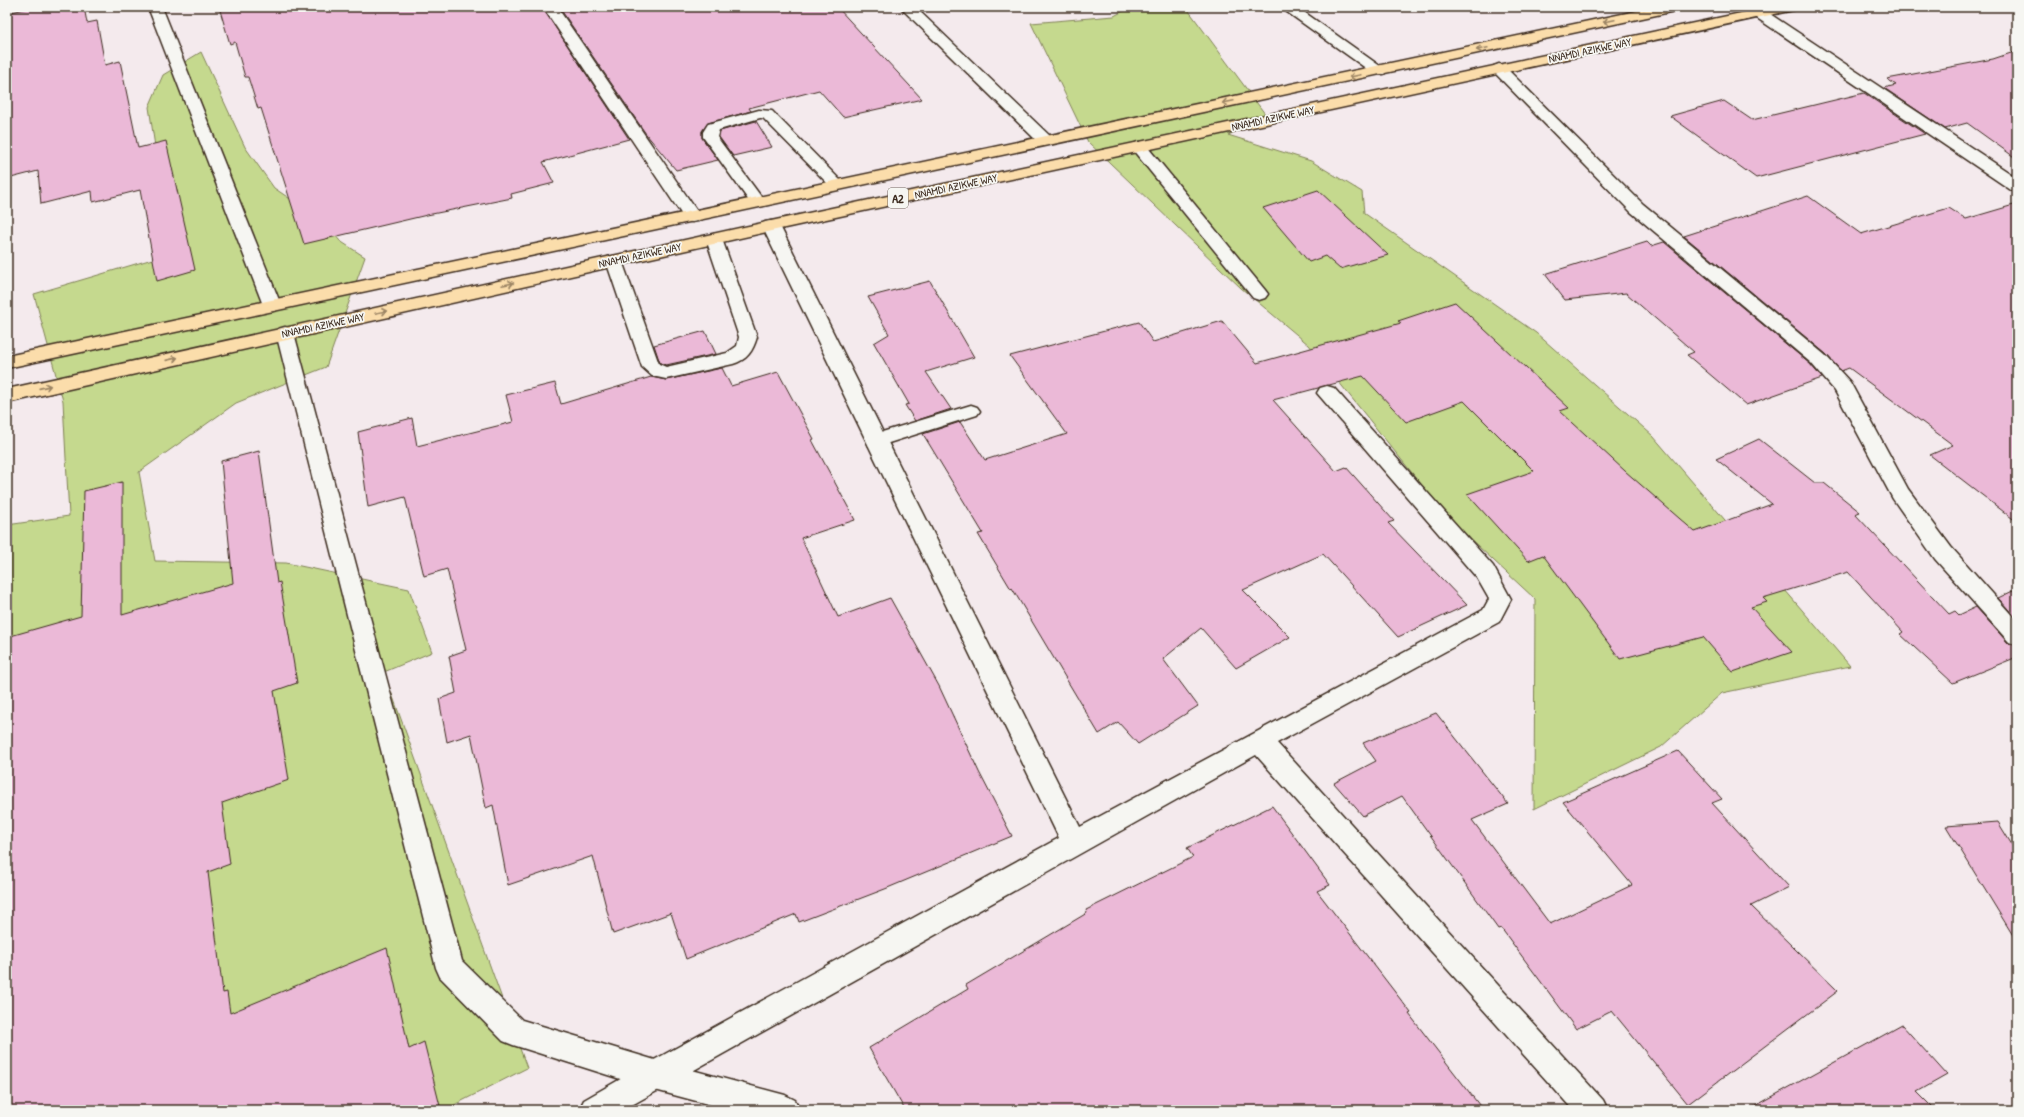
<svg xmlns="http://www.w3.org/2000/svg" width="2024" height="1117" viewBox="0 0 2024 1117" font-family="'Patrick Hand',sans-serif">
  <style>
    .green { fill: #c5d98e; stroke: #808256 }
    .building { fill: #ebb9d7; stroke: #3b2a1e }
    .lines { fill: none; stroke-linecap: round; stroke-linejoin: round }
    .service-casing { stroke: #3b2a1e; stroke-width: 3 }
    .minor-casing { stroke: #3b2a1e; stroke-width: 3 }
    .tertiary-casing { stroke: #3b2a1e; stroke-width: 3 }
    .trunk-casing { stroke: #3b2a1e; stroke-width: 3 }
    .service { fill: #f6f6f2; fill-rule: evenodd }
    .minor { fill: #f6f6f2; fill-rule: evenodd }
    .tertiary { fill: #f6f6f2; fill-rule: evenodd }
    .trunk { fill: #fbddab; fill-rule: evenodd }
    .oneway { stroke: #9b8464 }
    .labels { text-anchor: middle; dominant-baseline: central; stroke-width: 3.5; stroke-linejoin: round; paint-order: stroke }
    .far-street-label { font-size: 11px; fill: #3b2a1e; stroke: #f6f6f2 }
    .shield { fill: #f6f6f2; stroke: #73675e; stroke-width: 1 }
    .shield-label { font-size: 12px; font-weight: bold; fill: #3b2a1e }
  </style>
  <rect width="100%" height="100%" fill="#f4eaed"/>
  <filter id="ink" filterUnits="userSpaceOnUse"><feTurbulence type="fractalNoise" baseFrequency=".025" numOctaves="2"/><feDisplacementMap in="SourceGraphic" scale="8" xChannelSelector="R" yChannelSelector="G"/><feConvolveMatrix kernelMatrix="1 2 1 2 8 2 1 2 1" color-interpolation-filters="sRGB"/></filter>
  <g filter="url(#ink)">
    <g class="green">
      <path d="M1131,7H1186L1268,118L1228,135L1311,161L1362,192L1364,213L1536,333L1653,436L1850,666L1722,693L1661,747L1534,809L1535,599L1450,520L1309,345L1241,288L1088,142L1031,23L1114,16Z"/>
      <path d="M201,52L245,147L274,188L323,221L340,241L365,257L326,367L236,403L139,472L155,561L286,563L409,589L432,652L384,672L527,1068L454,1105V1110H7V525L69,516L63,401L34,294L166,255L168,232L149,107L163,75Z"/>
    </g>
    <g class="building">
      <path d="M34,7H84L87,23L97,21L105,65L120,61L138,148L166,141L195,270L157,281L140,190L93,202L92,191L41,204L38,171L7,179V13Z"/>
      <path d="M219,7H542L629,139L543,162L554,183L511,194L512,198L427,215L304,244L261,108L258,109L248,77H245L235,42L230,44Z"/>
      <path d="M559,7H837L922,99L843,117L819,90L749,108L751,111L708,123L702,131V138L718,160L676,170L646,134Z"/>
      <path d="M2017,51V159L1967,123L1945,129L1884,88L1896,85L1887,79L1993,59Z"/>
      <path d="M1864,93L1925,134L1756,178L1670,116L1724,101L1752,120Z"/>
      <path d="M756,121L772,147L733,156L719,137L720,131Z"/>
      <path d="M1318,190L1388,255L1340,269L1325,256L1309,262L1263,208Z"/>
      <path d="M1808,196L1861,234L1949,208L1966,219L2017,204V522L1930,455L1953,445L1849,368L1841,371L1826,354L1684,236Z"/>
      <path d="M1647,242L1651,246L1664,242L1810,364L1822,378L1746,405L1687,355L1694,352L1626,293L1565,300L1545,274Z"/>
      <path d="M930,281L974,357L926,372L951,409L915,421L905,405L909,404L874,343L889,334L868,297Z"/>
      <path d="M1455,302L1569,408L1560,411L1625,471L1695,532L1772,504L1716,459L1759,439L1815,483H1824L1860,512L1855,514L1949,614L1955,611L1959,615L1976,607L2008,643L2017,646V657L1953,683L1900,634L1903,632L1848,572L1763,598L1767,602L1751,607L1792,652L1733,672L1703,637L1620,659L1543,555L1528,561L1467,494L1534,471L1464,401L1406,422L1363,376L1273,400L1336,471L1346,467L1394,521L1388,523L1467,605L1398,637L1323,554L1243,590L1290,637L1236,668L1201,628L1163,659L1198,706L1138,744L1118,722L1099,734L1012,588L1011,589L978,534L983,533L923,434L960,422L985,460L1067,434L1010,356L1139,322L1153,342L1222,321L1257,363L1401,323L1398,321Z"/>
      <path d="M705,331L716,354L666,365L660,363L654,345Z"/>
      <path d="M722,368L731,386L778,372L814,439L812,440L855,520L801,538L838,617L890,598L939,686L979,772L1012,836L885,889L799,922L796,914L686,959L671,913L613,934L593,856L508,885L493,805L486,808L471,734L447,742L439,699L456,693L449,656L466,650L447,569L424,576L405,497L368,507L358,432L412,418L417,446L513,422L506,395L555,383L561,404L651,377L666,380Z"/>
      <path d="M259,451L277,583L280,582L297,683L274,691L289,780L222,803L230,864L208,872L223,993L227,992L230,1013L387,948L409,1049L424,1042L441,1110H7V637L81,616L84,491L122,482V615L233,583L221,461Z"/>
      <path d="M2017,589V619L1998,598Z"/>
      <path d="M1436,713L1508,804L1472,820L1550,924L1632,885L1563,802L1678,751L1722,799L1712,803L1789,887L1751,906L1838,991L1688,1104L1612,1011L1576,1029L1501,928L1498,929L1402,796L1363,816L1334,783L1376,761L1363,743Z"/>
      <path d="M1272,806L1330,885L1317,891L1411,1013L1409,1014L1483,1110H905L869,1048L968,989L966,985L1087,913L1086,910L1193,857L1187,848Z"/>
      <path d="M1998,822L2017,853V942L1946,826Z"/>
      <path d="M1902,1025L1947,1075L1917,1092L1935,1110H1748Z"/>
    </g>
    <g class="lines">
      <g class="service-casing">
        <g id="service">
          <path d="M759,110L772,111L842,182L845,185L842,188H832L763,118H760L719,130L717,137L765,202L762,205H752L703,137V132L708,124Z"/>
          <path d="M714,234L720,236L722,239L757,337C753,351 747,360 733,364L666,379L652,376L642,367L606,261L608,257L614,256L620,257L622,261L659,364L666,367L727,353L737,346L739,337L706,239L708,236Z"/>
          <path d="M971,405L977,407L980,411L977,415L876,447L869,446L867,441L869,436Z"/>
        </g>
      </g>
      <g class="minor-casing">
        <g id="minor">
          <path d="M543,7H557L701,217L698,221L692,222L686,221Z"/>
          <path d="M900,7H915L1051,137L1053,140L1051,143L1045,145L1039,143Z"/>
          <path d="M1280,7H1297L1387,71L1384,74H1374Z"/>
          <path d="M1759,9L1764,10L2017,178V191L2011,190L1754,16L1752,13L1754,10Z"/>
          <path d="M1499,64L1504,66L1643,204L1825,355L1850,382L1908,489L1951,547L2017,621V645L2009,642L1935,559L1893,499L1835,391L1811,363L1631,212L1494,72L1491,69L1494,66Z"/>
          <path d="M1139,142L1145,144L1265,290L1268,294L1265,298L1259,300L1253,298L1133,150L1131,147L1133,144Z"/>
          <path d="M771,221L777,222L780,226L1080,827L1483,610L1489,599L1477,578L1317,393L1320,388L1327,386L1334,388L1493,566L1511,599L1499,622L1277,743L1603,1100L1608,1110H1573L1256,755L623,1110H579L584,1100L645,1065L1059,838L762,226L765,222Z"/>
        </g>
      </g>
      <g class="tertiary-casing">
        <g id="tertiary">
          <path d="M148,7H162L281,305L279,309L272,311L265,309L263,305Z"/>
          <path d="M285,327L292,329L294,333L462,961L522,1020L655,1060L785,1095L795,1100L800,1110H730L655,1090L513,1045L503,1041L440,977L436,968L276,333L278,329Z"/>
        </g>
      </g>
      <g class="trunk-casing">
        <g id="trunk">
          <path d="M1655,7H1682L1680,10L1675,11L7,368V356Z"/>
          <path d="M1769,7H1796L1794,10L1789,11L771,231L7,403V389L771,221Z"/>
        </g>
      </g>
      <use href="#service" class="service"/>
      <use href="#minor" class="minor"/>
      <use href="#tertiary" class="tertiary"/>
      <use href="#trunk" class="trunk"/>
    </g>
    <defs><path id="oneway-shaft" d="M-6 0H5M1.5-3L5.5 0L1.5 3" fill="none" stroke-width="1.6" stroke-linecap="round" stroke-linejoin="round"/></defs>
    <g class="oneway">
      <use href="#oneway-shaft" transform="translate(1609 21) rotate(168)"/>
      <use href="#oneway-shaft" transform="translate(1482 49) rotate(168)"/>
      <use href="#oneway-shaft" transform="translate(1355 76) rotate(168)"/>
      <use href="#oneway-shaft" transform="translate(1228 102) rotate(168)"/>
      <use href="#oneway-shaft" transform="translate(508 284) rotate(-12)"/>
      <use href="#oneway-shaft" transform="translate(381 312) rotate(-12)"/>
      <use href="#oneway-shaft" transform="translate(172 359) rotate(-13)"/>
      <use href="#oneway-shaft" transform="translate(45 387) rotate(-13)"/>
    </g>
  </g>
  <g class="labels">
    <g class="far-street-label">
      <text transform="translate(1590 50) rotate(-12)">NNAMDI AZIKWE WAY</text>
      <text transform="translate(1273 118) rotate(-12)">NNAMDI AZIKWE WAY</text>
      <text transform="translate(956 186) rotate(-12)">NNAMDI AZIKWE WAY</text>
      <text transform="translate(640 255) rotate(-12)">NNAMDI AZIKWE WAY</text>
      <text transform="translate(323 325) rotate(-12)">NNAMDI AZIKWE WAY</text>
    </g>
    <rect class="shield" x="888" y="188" width="20" height="20" rx="3"/>
    <g class="shield-label">
      <text x="898" y="198">A2</text>
    </g>
  </g>
  <rect width="2024" height="1117" fill="none" stroke="#f6f6f2" stroke-width="24"/>
  <rect x="12" y="12" width="2000" height="1093" fill="none" stroke="#3b2a1e" stroke-width="1.5" filter="url(#ink)"/>
</svg>
